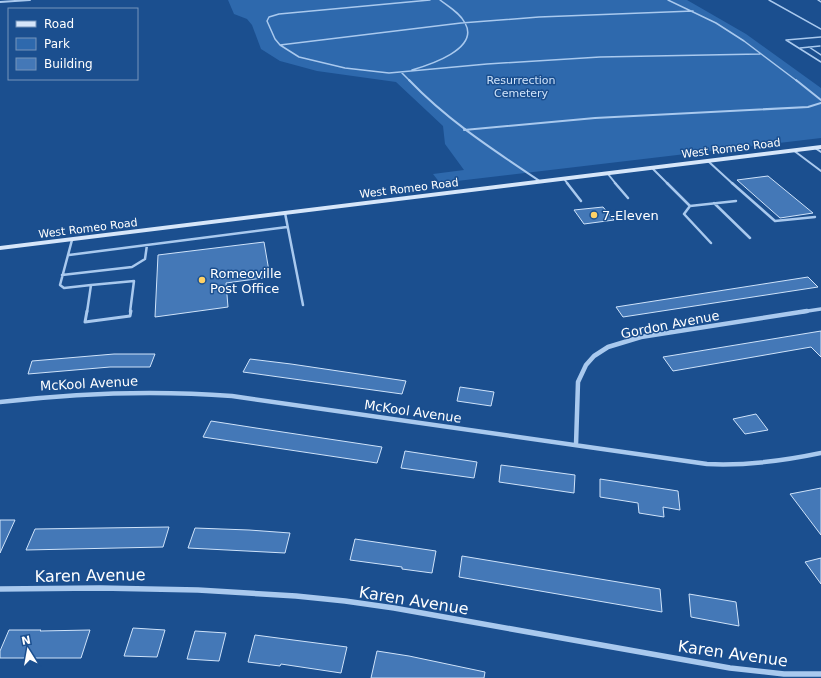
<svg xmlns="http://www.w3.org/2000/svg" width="821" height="678" viewBox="0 0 821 678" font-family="'DejaVu Sans',sans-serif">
  <rect width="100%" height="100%" fill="#1b4f8f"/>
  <path fill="#2e69ad" d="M228,0H687L746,34L821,88V138L440,183L433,174L464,170L445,144L443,126L396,82L317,71L280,61L261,49L252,25L247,19L234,14Z"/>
  <path fill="#4478b7" stroke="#cfe3fa" d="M768,176L813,213L780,218L737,180Z
    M603,207L614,220L584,224L574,210Z
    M264,242L270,277L226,283L228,307L155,317L158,255Z
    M808,277L818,287L623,317L616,307Z
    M821,331V357L811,347L673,371L663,357Z
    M114,354H155L150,367H110L28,374L32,361Z
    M250,359L291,364L406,381L402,394L243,372Z
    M460,387L494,392L491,406L457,401Z
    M756,414L768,430L745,434L733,419Z
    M211,421L256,428L382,447L377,463L203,437Z
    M405,451L477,462L474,478L401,468Z
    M501,465L575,475L574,493L499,482Z
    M600,479L678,491L680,510L663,507L664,517L639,513L638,503L600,497Z
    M821,488V535L790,494Z
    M0,520H15L0,553Z
    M169,527L163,547L26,550L35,529Z
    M195,528L249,530L290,533L285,553L188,548Z
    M355,539L436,551L432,573L402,569V567L350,560Z
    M462,556L660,589L662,612L459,577Z
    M821,558V584L805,562Z
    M689,594L736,602L739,626L691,617Z
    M133,628L165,630L157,657L124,656Z
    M9,630H41L40,631L90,630L81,658H0V651Z
    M195,631L226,633L219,661L187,659Z
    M255,635L347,647L341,673L281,664L280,666L248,662Z
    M377,651L409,656L485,672L484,678H371Z"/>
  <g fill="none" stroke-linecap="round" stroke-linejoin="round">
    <path stroke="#a9c9ee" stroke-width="1.5" d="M430,0L279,14L269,17L267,21L275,39L280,45L299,57L345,68L389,73L487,64L600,57L760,54
      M668,0L716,23L744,41L797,81
      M769,0L821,29
      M818,0L821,2
      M786,40L821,62
      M786,40L821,37
      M280,45L461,23L539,17L693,11
      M809,47L821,55
      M800,48L820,46
      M412,70C429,65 480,49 465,23C460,13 449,7 440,0
      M401,72L410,81"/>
    <path stroke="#a9c9ee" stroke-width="2" d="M409,80C448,121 495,151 541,182
      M796,80L821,100
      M464,130L595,118L808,107L821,103
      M815,148L821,152
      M793,150L821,171
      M709,162L733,184
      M653,169L668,184
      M608,174L616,184
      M564,179L568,184"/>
    <path stroke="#a9c9ee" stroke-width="2.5" d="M567,183L581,201
      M615,183L628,198
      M667,183L690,206L684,214L711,243
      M732,183L775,221L815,217
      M714,203L750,238
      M690,206L736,201
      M285,213L303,305
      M72,240L60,285L64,288L91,285
      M69,255L287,227
      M62,275L132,267L145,259L147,245
      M91,285L134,281L130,312
      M87,312L91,285"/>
    <path stroke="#a9c9ee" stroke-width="3" d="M87,311L85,322L130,316L131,311"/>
    <path stroke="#a9c9ee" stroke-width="2" d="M0,2L30,0"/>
    <path stroke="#a9c9ee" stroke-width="3.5" d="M801,312L821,309"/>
    <path stroke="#a9c9ee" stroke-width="4.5" d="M0,402C77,393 154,390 232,396L707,464C746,466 783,461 821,453
      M576,445L578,382L586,365L594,356L608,347L641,337L807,311"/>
    <path stroke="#a9c9ee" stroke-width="5.5" d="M0,589L100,588L198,590L296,596L345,601L394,608L730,668L784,674H821"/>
    <path fill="#d6e6fa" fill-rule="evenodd" d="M821,145V149L0,250V246Z"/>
  </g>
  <g fill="#ffd166" stroke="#1b4f8f" stroke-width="1.5">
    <circle cx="594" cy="215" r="4"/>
    <circle cx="202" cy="280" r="4"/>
  </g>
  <g text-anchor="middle" stroke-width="3" stroke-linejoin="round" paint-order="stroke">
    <g font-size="11" fill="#cfe3fa" stroke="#1b4f8f">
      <text x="521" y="84">Resurrection<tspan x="521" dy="13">Cemetery</tspan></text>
    </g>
    <g font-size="11" fill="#fff" stroke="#1b4f8f">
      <text transform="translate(731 148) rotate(-7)" y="4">West Romeo Road</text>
      <text transform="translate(409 188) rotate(-7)" y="4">West Romeo Road</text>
      <text transform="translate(88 228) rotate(-7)" y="4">West Romeo Road</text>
    </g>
    <g font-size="13" fill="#fff" stroke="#1b4f8f" text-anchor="start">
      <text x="602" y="220">7-Eleven</text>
      <text x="210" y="278">Romeoville<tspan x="210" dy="15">Post Office</tspan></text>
    </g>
    <g font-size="13" fill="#fff" stroke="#1b4f8f">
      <text transform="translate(670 324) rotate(-11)" y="5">Gordon Avenue</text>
      <text transform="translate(89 383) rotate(-3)" y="5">McKool Avenue</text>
      <text transform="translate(413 411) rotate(8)" y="5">McKool Avenue</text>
    </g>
    <g font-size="16" fill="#fff" stroke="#1b4f8f">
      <text transform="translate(90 575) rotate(-1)" y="6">Karen Avenue</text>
      <text transform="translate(414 600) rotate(9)" y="6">Karen Avenue</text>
      <text transform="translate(733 653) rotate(8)" y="6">Karen Avenue</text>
    </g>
  </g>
  <rect x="8" y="8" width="130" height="72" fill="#1b4f8f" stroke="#7695bc"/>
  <rect x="16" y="21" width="20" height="6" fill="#d6e6fa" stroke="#7695bc"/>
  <text x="44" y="28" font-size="12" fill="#ffffff">Road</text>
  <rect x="16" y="38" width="20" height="12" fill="#2e69ad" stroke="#7695bc"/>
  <text x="44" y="48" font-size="12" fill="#ffffff">Park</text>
  <rect x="16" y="58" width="20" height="12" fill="#4478b7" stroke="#7695bc"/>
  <text x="44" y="68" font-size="12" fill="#ffffff">Building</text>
  <g transform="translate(28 650) rotate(349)" stroke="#1b4f8f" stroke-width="3" paint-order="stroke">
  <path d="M0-3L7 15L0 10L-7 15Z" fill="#ffffff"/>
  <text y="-6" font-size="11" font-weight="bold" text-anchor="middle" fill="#ffffff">N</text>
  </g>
</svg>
